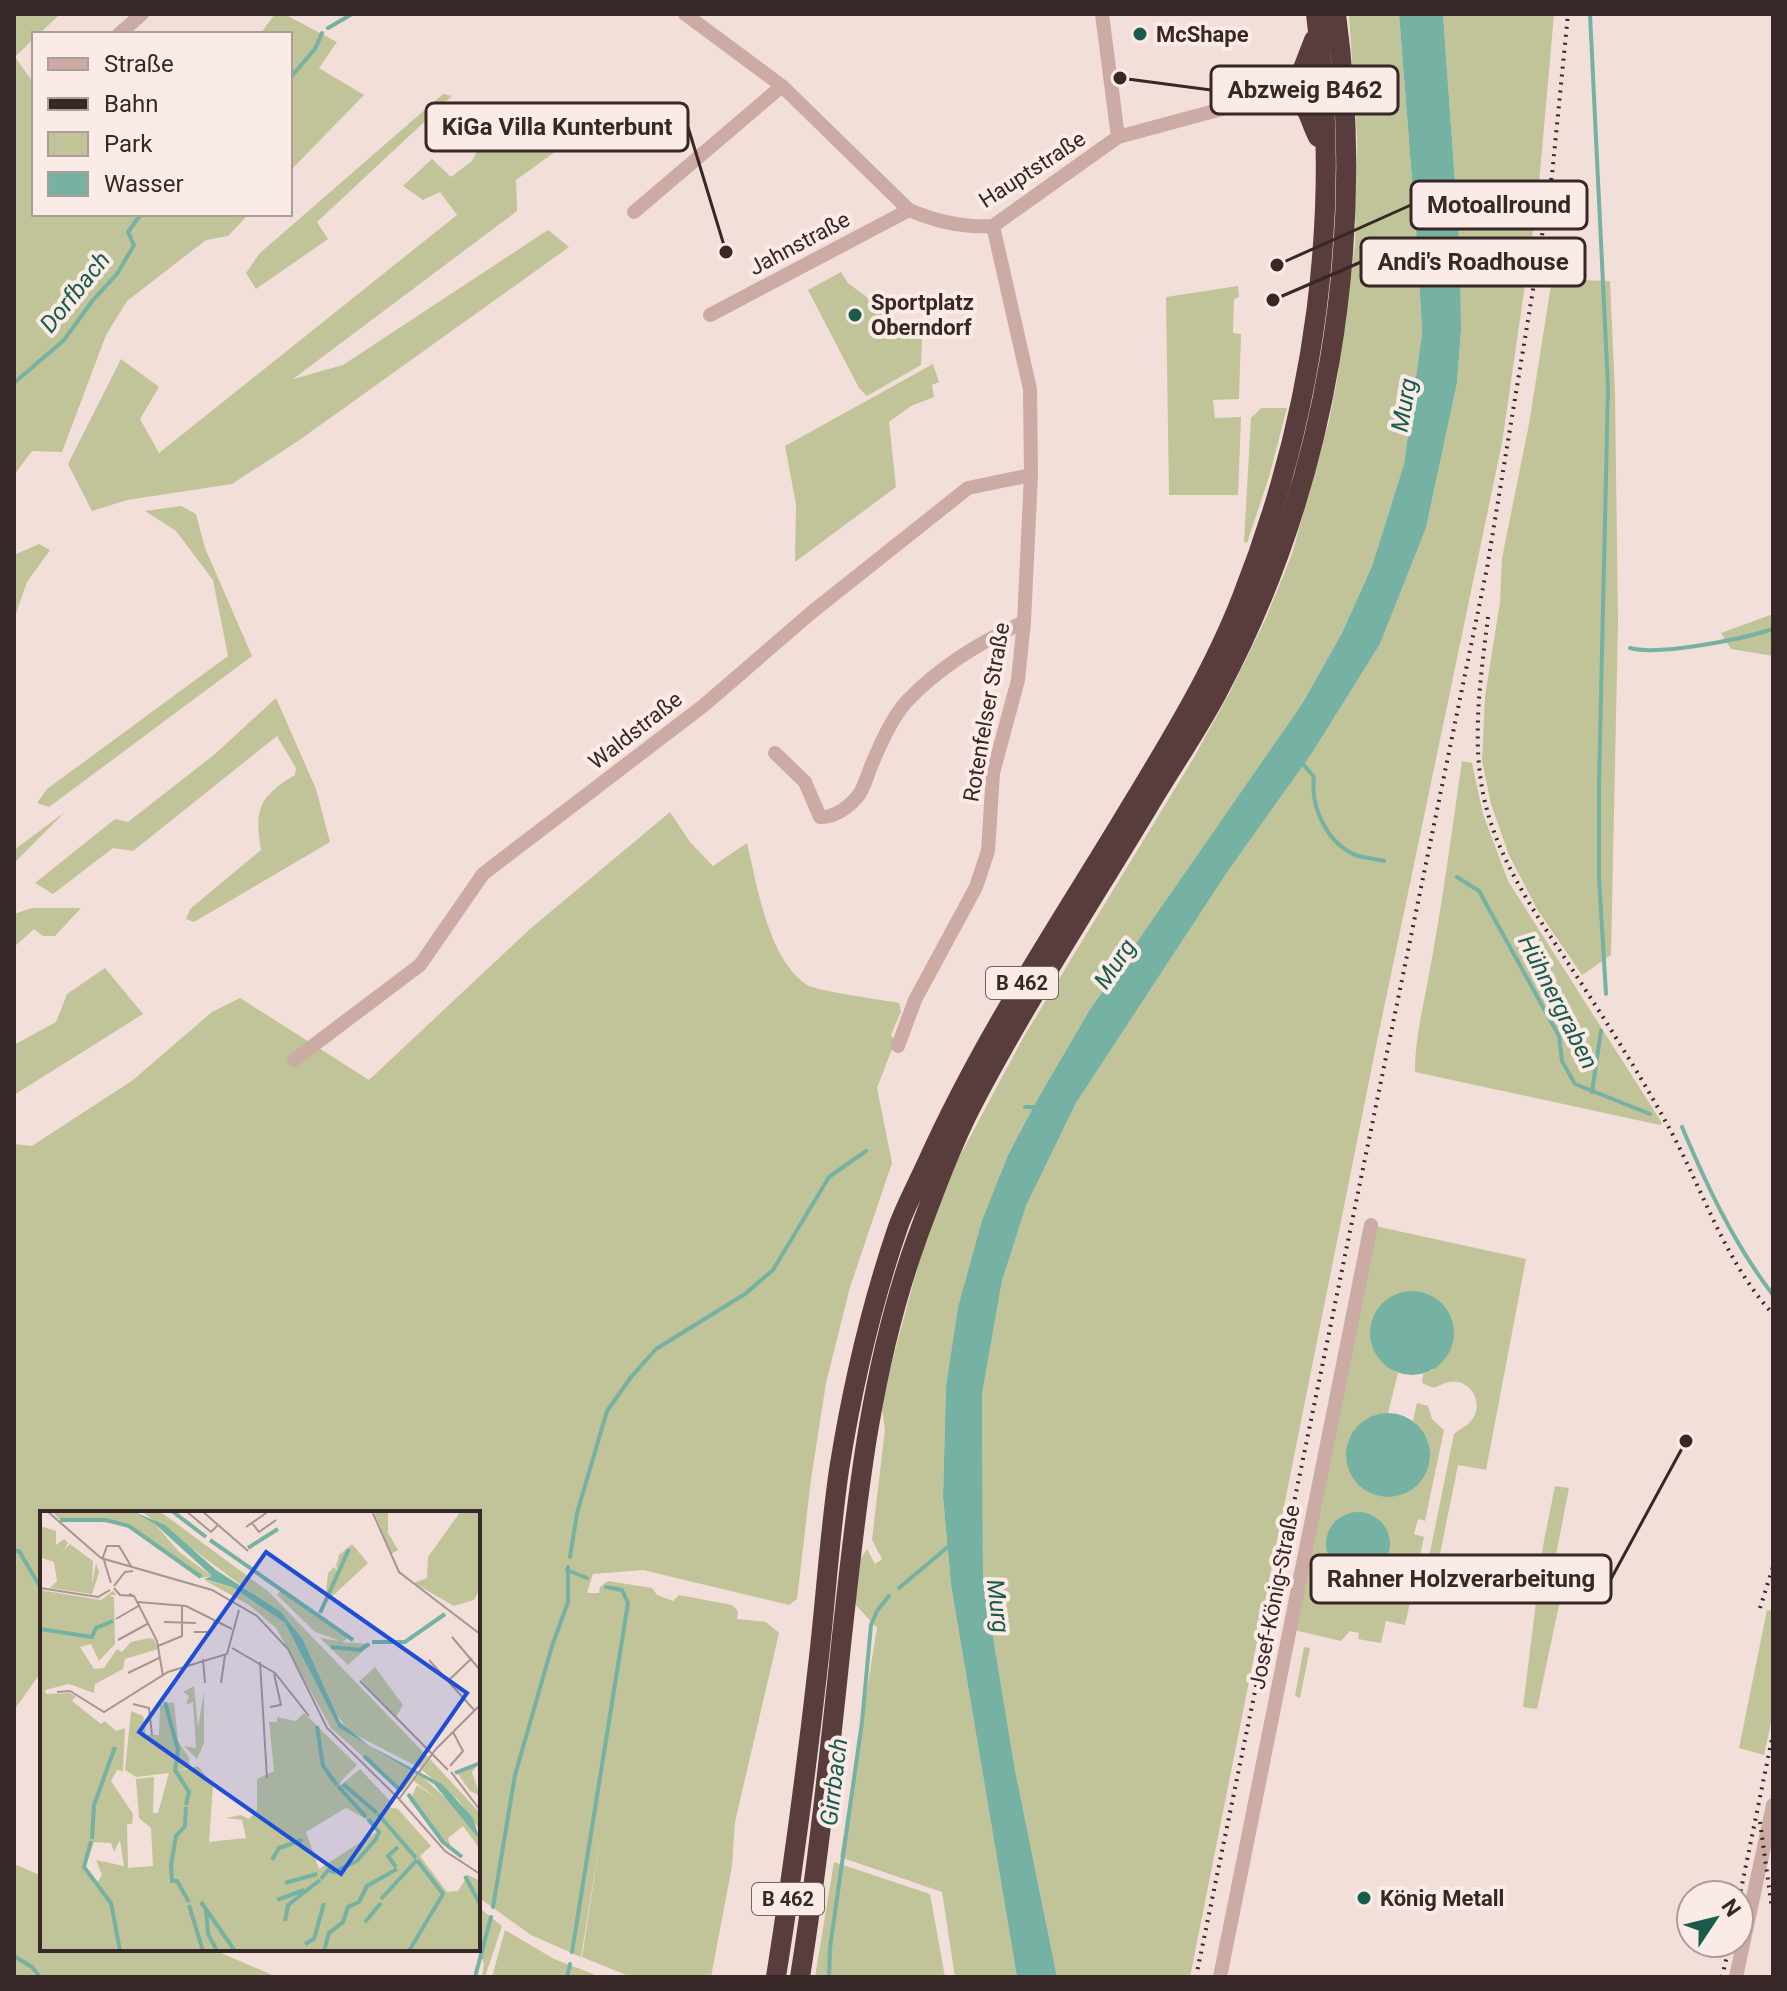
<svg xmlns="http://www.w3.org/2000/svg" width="1787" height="1991" viewBox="0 0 1787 1991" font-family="Roboto,sans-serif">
  <rect width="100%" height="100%" fill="#f3dfd9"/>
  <path fill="#c1c398" d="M14,14H60L39,34H34V38L15,57L34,84V214H249L228,236L206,240L127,301L106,335L62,452L32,451L14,475Z
    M275,14H284L337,42L319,68L364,95L290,171V34H260Z
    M1349,14H1399L1418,256L1422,333L1404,464L1372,566L1342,633L1302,704L1089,1011L1037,1100L1008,1155L982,1220L958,1307L946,1386L943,1497L951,1585L1017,1977H955L942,1892L840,1857L877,1628L854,1603L858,1563L867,1549L875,1564L882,1559L872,1540L885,1429L881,1402L921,1255L955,1165L1023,1038L1193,759L1230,692L1266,618L1292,554L1329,421L1338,375L1355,244L1357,138Z
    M1443,14H1554L1538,195L1502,443L1375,1051L1190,1977H1057L1015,1770L983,1576L982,1394L1002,1281L1026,1206L1076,1103L1228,871L1312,753L1380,644L1426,528L1457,383L1461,330L1460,252Z
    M443,94L452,96L317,222L328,239L256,289L246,273L260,253Z
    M472,103L530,126L562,147L516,180L517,211L293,379L343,365L548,230L569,247L298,441L232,484L127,500L92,511L68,464L121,359L159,387L140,419L159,453L457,215L440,192L423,200L403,186L432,159L451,177L472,161L488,131Z
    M841,272L848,283L922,339L921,365L867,396L859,388L808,290Z
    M1552,279L1610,281L1615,394L1618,622L1611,955L1582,975L1537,909L1509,855L1491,804L1482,760L1485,697L1500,602L1502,558L1529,424Z
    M1238,286L1239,297L1234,299L1233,333L1241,334L1239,399L1213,400L1215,418L1241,417L1238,495H1169L1166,297Z
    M933,364L939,382L932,385L934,397L911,406L889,422L896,487L795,562L796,504L785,446Z
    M1261,408H1287L1269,477L1247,543L1244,542L1251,418Z
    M181,506L196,514L205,548L252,656L49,807L37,803L47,789L228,656L213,580L176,531L145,511Z
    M39,544L50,550L27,582L15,616L14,674V555Z
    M1773,614V656L1731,649L1721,633Z
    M276,698L316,789L330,842L194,922L186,919L190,909L261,850C254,810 259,796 295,775L296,768L277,736L133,851L113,848L53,894L35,883L115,819L128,822L215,754Z
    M1462,761L1472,763L1483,814L1508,881L1662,1123L1660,1125L1415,1072C1415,1036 1424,1004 1430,969C1443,900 1452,830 1462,761Z
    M65,812L14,863V850Z
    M670,812L690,842L713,866L747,843C757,885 768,959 807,985C817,991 882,1000 899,1003L901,1011L891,1035L895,1041L877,1088L892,1163L850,1287L826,1383L811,1479L797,1599L789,1605L643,1570L593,1574L587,1593H599L600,1587L608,1581L652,1588L657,1595L673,1601L679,1595L732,1605L738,1611L737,1619L766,1622L779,1633L735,1822L732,1866L711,1977H631L582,1957L602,1827L581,1957L531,1935L478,1897V1513H42V1671L14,1710V1144L32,1146L133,1080L212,1012L240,998L369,1080L530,929Z
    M32,908H81L55,936H43L34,929L14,947V914Z
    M105,968L143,1014L14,1095V1045L56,1022L67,994Z
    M1375,1226L1526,1259L1486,1470L1458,1465L1437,1569L1427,1567L1454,1434C1460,1428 1469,1426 1473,1418C1482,1405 1474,1386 1459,1382C1450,1380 1442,1384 1434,1388L1422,1383L1423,1374L1433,1370L1412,1291C1381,1294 1358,1327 1380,1355C1385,1362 1389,1369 1398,1373L1388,1413L1375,1415L1353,1478C1395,1527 1459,1466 1413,1421L1417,1403L1428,1406L1432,1419L1444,1430L1425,1521L1418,1519L1414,1534L1424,1537L1405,1625L1386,1621L1381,1643L1358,1639L1359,1633L1350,1631L1341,1641L1294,1630Z
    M1555,1486L1569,1488L1555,1560L1562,1591L1537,1709L1523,1707L1543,1546Z
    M1767,1610L1773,1611V1713L1764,1755L1739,1748Z
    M1304,1647L1310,1648L1300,1698L1295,1696Z
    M834,1862L930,1894L945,1977H815Z
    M14,1864L42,1876V1949H212L277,1977H14Z
    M478,1907L502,1926L485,1977H482L484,1963L477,1949Z
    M505,1930L554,1959L601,1977H492Z"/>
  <path fill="#76b2a3" d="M1399,14H1443L1460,252L1461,330L1457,383L1426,528L1380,644L1312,753L1228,871L1076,1103L1026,1206L1002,1281L982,1394L983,1576L1015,1770L1057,1977H1017L951,1585L943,1497L946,1386L958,1307L982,1220L1008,1155L1037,1100L1089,1011L1302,704L1342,633L1372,566L1404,464L1422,333L1418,256Z
    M1370 1333a42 42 0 1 1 84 0a42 42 0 1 1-84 0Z
    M1346 1455a42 42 0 1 1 84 0a42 42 0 1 1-84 0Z
    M1326 1544a32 32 0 1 1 64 0a32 32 0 1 1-64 0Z"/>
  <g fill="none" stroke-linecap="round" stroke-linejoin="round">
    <path stroke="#76b2a3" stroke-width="4" d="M1590,14L1608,387L1599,785V877L1606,994
      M328,28L352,14
      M290,78L315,49L322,33
      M14,383L64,340L93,300L117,274L134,245L128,232L141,214
      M1630,648C1660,656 1742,639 1773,629
      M1302,763L1314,777C1310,808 1328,845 1358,856C1366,858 1376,859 1384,861
      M1457,877L1479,891L1559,1036L1562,1061L1575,1084L1650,1114
      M1592,1092L1601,1031
      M1025,1107H1038
      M1682,1127C1707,1186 1734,1244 1773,1295
      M14,1551H19L39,1585L42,1583
      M570,1557L577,1513L607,1411L631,1377L656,1349L745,1294L773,1270L829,1177L866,1151
      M567,1570L587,1578
      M899,1588L949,1546
      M493,1907L515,1775L552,1646L568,1602V1567
      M572,1952L628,1603L622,1590L606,1587
      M14,1956L32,1967L40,1977
      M475,1977L491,1917
      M567,1977L570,1964
      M829,1977L830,1948L862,1722L871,1625L877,1611L889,1596"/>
    <path stroke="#ccaba5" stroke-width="14" d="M685,14L782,86L909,210C935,221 965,228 993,226L1118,137L1278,94
      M1102,14L1118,137
      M119,34L142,14
      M634,212L782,86
      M710,315L909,210
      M775,753L805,782L820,817C835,818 852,805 860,793C865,785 868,773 872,764C881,743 892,717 908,700C941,666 982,641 1024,622
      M898,1046L915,1000L976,887L988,851L993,773L1018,680L1024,622L1031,475L1030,389L993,226
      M294,1060L420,965L483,874L703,706L812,612L968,488L1031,475
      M1220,1977L1371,1225
      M1736,1977L1773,1805"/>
    <path stroke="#593d3d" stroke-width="20" d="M1314,40L1302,71L1278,94C1313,106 1304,108 1318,137
      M776,1977C793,1870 807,1764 819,1657C826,1595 830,1532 839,1470C852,1388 871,1306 898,1227C906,1205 918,1183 928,1161C981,1043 1052,936 1119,826C1163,753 1211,677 1242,597C1316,410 1342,213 1316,14
      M800,1977C818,1864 830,1750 842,1636C857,1499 870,1368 917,1238C933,1195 952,1143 973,1103C1026,1002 1089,905 1148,807C1171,768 1197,731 1218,691C1327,486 1367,244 1336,14"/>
    <path stroke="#372727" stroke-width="4" stroke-dasharray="2 6" stroke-linecap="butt" d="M1488,617C1481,675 1471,740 1484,798C1498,861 1537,916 1572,969C1605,1020 1638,1071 1667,1124C1702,1187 1724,1261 1773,1314
      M1760,1608L1773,1567
      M1760,1822L1772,1909
      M1739,1899L1773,1734
      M1196,1977L1487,568L1552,175L1568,14
      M1722,1977L1730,1943"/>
  </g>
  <g fill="#195c4c" stroke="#fbebe6" stroke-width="3">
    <circle cx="1140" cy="34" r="8"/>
    <circle cx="855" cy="315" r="8"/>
    <circle cx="1364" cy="1898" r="8"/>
  </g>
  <g text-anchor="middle" stroke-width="8" stroke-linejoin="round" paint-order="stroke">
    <g fill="#fbebe6" stroke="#726260" stroke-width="2">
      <rect x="986" y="967" width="72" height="32" rx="6"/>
      <rect x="752" y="1883" width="72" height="32" rx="6"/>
    </g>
    <g font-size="20" font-weight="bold" fill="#372727">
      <text x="1022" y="990">B 462</text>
      <text x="788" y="1906">B 462</text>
    </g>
    <g font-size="22" font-weight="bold" fill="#372727" stroke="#fbebe6" text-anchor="start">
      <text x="1156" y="42">McShape</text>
      <text x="871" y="310">Sportplatz<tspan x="871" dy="25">Oberndorf</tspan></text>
      <text x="1380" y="1906">König Metall</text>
    </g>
    <g font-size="22" fill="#372727" stroke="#fbebe6">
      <text transform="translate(1032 169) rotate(-33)" y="8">Hauptstraße</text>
      <text transform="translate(799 243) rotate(-28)" y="8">Jahnstraße</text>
      <text transform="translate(986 712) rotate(-80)" y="8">Rotenfelser Straße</text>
      <text transform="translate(635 730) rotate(-38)" y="8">Waldstraße</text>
      <text transform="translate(1274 1597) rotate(-79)" y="8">Josef-König-Straße</text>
    </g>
    <g font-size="24" font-style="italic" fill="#195c4c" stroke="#fbebe6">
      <text transform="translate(75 292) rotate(-51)" y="8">Dorfbach</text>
      <text transform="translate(1404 405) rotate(-80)" y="8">Murg</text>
      <text transform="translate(1115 964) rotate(-56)" y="8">Murg</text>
      <text transform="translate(1558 1002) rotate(63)" y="8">Hühnergraben</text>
      <text transform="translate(998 1606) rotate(83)" y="8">Murg</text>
      <text transform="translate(834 1782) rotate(-83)" y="8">Girrbach</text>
    </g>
  </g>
  <g transform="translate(40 1511)">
    <rect width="440" height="440" fill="#f3dfd9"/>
    <path d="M12,0H92L115,13L139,41L172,65L161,67L146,58L86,13L19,8ZM101,0L122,2L228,80L388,246L380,257L310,221L287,191L262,127L247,108ZM334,0L348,2V22L358,39L351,43ZM421,0H440V78L434,89L414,95L374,72L387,67L388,46ZM0,15L16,20V34L24,28L28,32L24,39L30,33L53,50L52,73L56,52L59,61L52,83L10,77L17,70L14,51L0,46ZM312,33L328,52L285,92L288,62L294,56L301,64L296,55L299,44ZM164,69L192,76L245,112L299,217L376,262L362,281L291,217L236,117L209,94ZM242,78L310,126L302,131L331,133L308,154L280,127L300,130L275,121L237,84ZM0,79L61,89L73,80L77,84H68L74,86L75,133L59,150L51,133L40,136L54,158L64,157L77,138L82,141L91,131L114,126L108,128H114L118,138L85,148L83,158L55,173L54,182L29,173L5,179L6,183L29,182L36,185L32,190L61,213L65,210L76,220L85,217L83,260L77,259L71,270L93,303L92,313H87L88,357L113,355L111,317L99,307L96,268L114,266L113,302H118L129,262L96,266L85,259L91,200L103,205L106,224H119L120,194L134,191L138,230L149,247V256L139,260L158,255L173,274L169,331L206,327L202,309L186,307L201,304L209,308L217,299V268L234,260L229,211H237V206L256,210L264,202L317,254L303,268L300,273L301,274L320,258L351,291L348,296L358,298L391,335L380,345L407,381L418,380L428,364L440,370V440H0ZM306,297L335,313L336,321L279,358L266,321ZM80,329L84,355L56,349L62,364L55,375L45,357L54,331L71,332L74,341ZM335,156L363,194L356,206L321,169ZM154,175L158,216L164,181V232L157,248L144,235L156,237L153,191L146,194L149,185L143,181ZM390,248L439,301L440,319L418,289L382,259ZM440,251L432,261L440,285L430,280L416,260ZM379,263L422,302L440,329V338L423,315L408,327L411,337L370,290L377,274L400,290L374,270Z" fill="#c1c398" fill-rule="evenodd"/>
    <path d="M92,0L125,14L176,59L241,101L262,127L300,211L328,234L402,273L433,307L440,329L394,273L299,217L245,112L192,76L164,68L172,65L115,13Z" fill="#76b2a3"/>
    <path fill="none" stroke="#76b2a3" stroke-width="4" d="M132,0L166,26M20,9H66L89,15L161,66M170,29L313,129M208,37L238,18M280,102L309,38M0,118L52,126L56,117L73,110M332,131H365L405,103M291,136L320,139L329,133M125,191L138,239L135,259L149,281L146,294M277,215L283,255L297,274M324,245L361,280M415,262L440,252M303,273L337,302M298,275L326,306M368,283L403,331L422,346M146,296L145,315L136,325L131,354L132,370H137L149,391M338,303L376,347M52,328L54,294L75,236M51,330L44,356L71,392L80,440M232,349L239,337L262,329M356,356L348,345L358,336M425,365L440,393M281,368L288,359L294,361L317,350L336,328L339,321L328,308M245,372L277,363M341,388L377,349M237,389L264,379M161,391L195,440M149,394L163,440M166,398L168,423L177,440M245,410L248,394L280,369M325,411L341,392M265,433L274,428L284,392M284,440L289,422L303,411L308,396L319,391L327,375L357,358M369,440L403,383L377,349"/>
    <path fill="none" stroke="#a89592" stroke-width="2" d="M7,0L61,47L172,79L217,105L248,138L287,217L359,288M146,0L171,21L178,14M162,0L208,40M332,0L359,61L440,123M212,12L219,21L236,9M206,16L229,0M71,72L63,46L67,35H79L91,55M74,75L85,61L93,60M0,77L58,86L70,79M74,77L80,84L94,85L89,83M94,85L117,130L123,165M98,91L146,95L192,118M76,108L100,94M124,111L156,112M154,121H171L175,109M412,126L440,159M78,129L109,112M118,135L142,125V94M192,137L235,162L269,205M163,148L165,172M389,149L435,200M220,151L227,267M88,162L119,147M320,170L408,259M408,170L432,147M181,172L185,144M17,181L30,180L64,201L128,161L187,143L199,99M93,193L109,197L112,224M230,196L241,194L234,163M410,255L423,240L413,221M411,261L440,299M359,288L396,238L440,194M359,288L405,340L440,363"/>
    <path fill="#1d4ed8" fill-opacity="0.15" stroke="#1d4ed8" stroke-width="4" d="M226,41L427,182L301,363L99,221Z"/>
    <rect width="440" height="440" fill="none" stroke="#372727" stroke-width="4"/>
  </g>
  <path fill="none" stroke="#372727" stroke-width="3" d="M1120 78L1211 90M726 252L688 127M1277 265L1411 205M1273 300L1361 262M1686 1441L1611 1579"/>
  <g fill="#372727" stroke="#fbebe6" stroke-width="3">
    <circle cx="1120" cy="78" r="8"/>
    <circle cx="726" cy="252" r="8"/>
    <circle cx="1277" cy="265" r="8"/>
    <circle cx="1273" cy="300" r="8"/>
    <circle cx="1686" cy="1441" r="8"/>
  </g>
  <g fill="#fbebe6" stroke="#372727" stroke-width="3">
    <rect x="1211" y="66" width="187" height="48" rx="8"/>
    <rect x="426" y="103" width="262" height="48" rx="8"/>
    <rect x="1411" y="181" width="176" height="48" rx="8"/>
    <rect x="1361" y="238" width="224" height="48" rx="8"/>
    <rect x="1311" y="1555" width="300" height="48" rx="8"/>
  </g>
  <g font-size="24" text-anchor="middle" font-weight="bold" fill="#372727">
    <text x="1305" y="98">Abzweig B462</text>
    <text x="557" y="135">KiGa Villa Kunterbunt</text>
    <text x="1499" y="213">Motoallround</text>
    <text x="1473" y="270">Andi's Roadhouse</text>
    <text x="1461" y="1587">Rahner Holzverarbeitung</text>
  </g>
  <rect width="1787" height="1991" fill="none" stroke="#372727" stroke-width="32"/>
  <rect x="32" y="32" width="260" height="184" fill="#fbebe6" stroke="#ad9d9a" stroke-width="2"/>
  <rect x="48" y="58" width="40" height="12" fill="#ccaba5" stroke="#ad9d9a" stroke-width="2"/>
  <text x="104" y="72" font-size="24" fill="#372727">Straße</text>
  <rect x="48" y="98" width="40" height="12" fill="#372727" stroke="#ad9d9a" stroke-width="2"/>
  <text x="104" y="112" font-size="24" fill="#372727">Bahn</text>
  <rect x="48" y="132" width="40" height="24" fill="#c1c398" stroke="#ad9d9a" stroke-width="2"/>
  <text x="104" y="152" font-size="24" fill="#372727">Park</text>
  <rect x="48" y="172" width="40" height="24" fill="#76b2a3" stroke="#ad9d9a" stroke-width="2"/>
  <text x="104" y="192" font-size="24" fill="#372727">Wasser</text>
  <g transform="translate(1715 1919) rotate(55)"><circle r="38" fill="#fbebe6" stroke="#ad9d9a" stroke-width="2"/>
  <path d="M0-6L14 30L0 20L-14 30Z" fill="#195c4c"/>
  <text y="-12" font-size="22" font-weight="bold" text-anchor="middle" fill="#372727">N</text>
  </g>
</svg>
